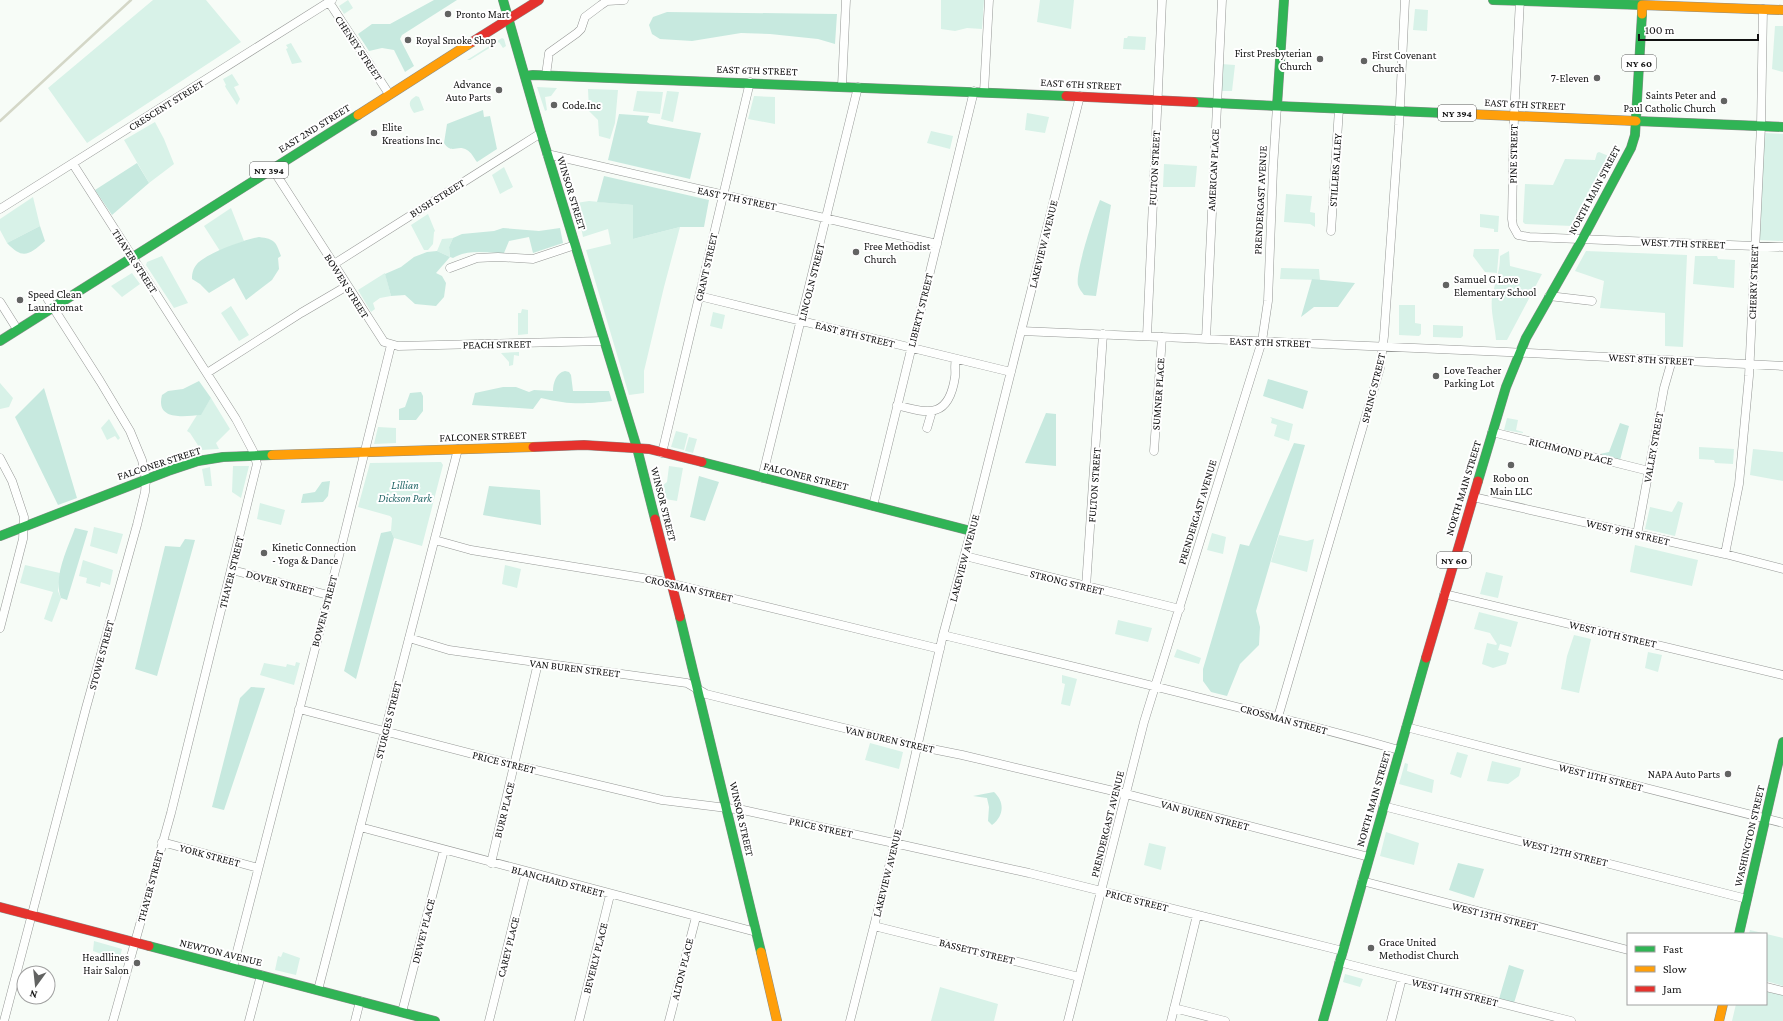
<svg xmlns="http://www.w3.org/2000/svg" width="1783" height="1021" viewBox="0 0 1783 1021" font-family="'Crimson Pro',serif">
  <rect width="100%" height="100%" fill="#f7fcf7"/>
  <path fill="#d8f2e8" d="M153,0H206L241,42L87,143L48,88Z
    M348,0L353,8L344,14L339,6Z
    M941,0H984L982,29L967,28L955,31L941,29Z
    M1040,0H1074L1071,29L1037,22Z
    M1415,9L1428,10L1427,31L1413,30Z
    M1775,26H1783V72L1772,69Z
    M1128,36L1146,37L1145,50L1123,49L1124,38H1127Z
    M502,38L504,39L506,46L503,48L499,42L470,60H467Z
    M291,43L302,62H303L292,64L286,49L288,48L286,45Z
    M1221,64L1235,65L1232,91H1220Z
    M232,74L239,85L234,87L240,99L237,105L226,88L225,86L226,85L223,79Z
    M537,87L557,88L551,96L545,97L547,110L545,111Z
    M588,89L618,90L615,123L610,139L599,136L598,120L589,111Z
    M637,91L663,92L660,114L633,111Z
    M667,91L679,92L673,122L661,119Z
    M416,96L419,97L424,110L414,113C409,106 407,101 416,96Z
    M754,96L775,97V124L748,119Z
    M1027,113L1049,117L1045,133L1025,130Z
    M155,122L164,139L174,164L149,183L124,140Z
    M931,131L953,136L950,149L927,143Z
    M1764,133L1783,134V241L1758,240Z
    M1599,152L1611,157L1572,226L1525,224L1523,222L1525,184L1553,185L1565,159L1595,160L1597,153Z
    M1164,164L1197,166L1195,187H1163Z
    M504,167L513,187L500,194L492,175Z
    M1286,194L1312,196L1310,212L1315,213V227L1310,224L1284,222Z
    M33,197L40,226L7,243L0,230V219Z
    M589,201L633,205V239L680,227L664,287L644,371V393L629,395L586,250L611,244L608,229L583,237L576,203Z
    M231,208L244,241L220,251L204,226Z
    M428,214L435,231L434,232L433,244L428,250H424L411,225Z
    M1480,214L1499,216L1498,232H1494V229L1480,227Z
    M453,238L449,247L450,257L437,251L442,239Z
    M1474,249H1499L1497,273L1485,272L1473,256Z
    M1509,251L1510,266L1542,274L1507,340H1496C1495,324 1489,308 1493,293C1496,279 1500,271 1500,256Z
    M1586,251L1687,255L1683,347L1665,346V313L1600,308L1604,281L1575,271Z
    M162,256L188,303L174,308L146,265L147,262Z
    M1695,256H1717L1718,259L1735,260L1734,288L1693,284Z
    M1281,268L1319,269L1320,280L1280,279Z
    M132,273L140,284L122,297L111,286Z
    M385,273L391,296L380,298L373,303L375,309L371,312L358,290Z
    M1399,305H1415V323L1421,324V334L1419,336L1399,335Z
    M231,306L249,335L239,341L221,313Z
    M522,309L528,310V334L518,335V313H521Z
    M713,312L725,315L722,329L710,326Z
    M1433,325L1463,326V336L1461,338L1433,337Z
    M519,352V356L514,355L513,365L509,366V362L501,353Z
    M0,383L13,398L9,407L0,409Z
    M211,398L230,429L216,443L219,449L201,450L190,433L187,431L197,415L201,414Z
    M1270,417L1293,424L1289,441L1274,436L1277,425L1271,423L1272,419Z
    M1507,418L1518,420L1516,430L1523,432V433L1504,430Z
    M109,419L120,438L118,440L115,436L107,440L101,428Z
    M378,427L396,428V443L374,444Z
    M676,431L688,434L684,450L671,447Z
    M689,437L697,439L693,453L685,451Z
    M1699,447L1734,449L1733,464L1715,463L1714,460L1699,459Z
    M1753,449L1783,452V481L1750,475Z
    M168,457L169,462L152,469L150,463Z
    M441,462L443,465L422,546L394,538L391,531L392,518L390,516L358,507L370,463Z
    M233,466H249L241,498L232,492Z
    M669,466L683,468L677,501L659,498L657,490L667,482Z
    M210,467L212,486H205L202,469Z
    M1678,501L1683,503L1675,536L1645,529L1650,507L1672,512Z
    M260,503L285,510L281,525L257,519Z
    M94,527L123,534L117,554L90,546Z
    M1212,533L1226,537L1223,554L1207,550Z
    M1279,535L1307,541L1314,539L1307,572L1271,562Z
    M1635,545L1698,560L1692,586L1630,572Z
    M83,560L113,570L110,585L101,582L100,587L86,583L87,578L79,576Z
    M25,565L60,573L58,591L61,598L52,622L44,619L53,592L20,583Z
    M505,565L521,569L517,588L502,584Z
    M1486,572L1503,576L1498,598L1480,594Z
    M1479,612L1518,622L1511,647L1500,644L1498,650L1509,653L1506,664L1493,668L1482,664L1487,643L1496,645L1497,644L1490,633L1474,629Z
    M1118,620L1152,628L1148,642L1115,634Z
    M1574,635L1591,639L1579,693L1561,689L1567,656Z
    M1177,649L1201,658L1199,664L1174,657Z
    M1648,652L1662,655L1658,672L1645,668Z
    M296,662L300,663L294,685L260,675L264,663L286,667L287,664L295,666Z
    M1062,675L1077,679L1070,706L1061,704L1065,684L1062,683Z
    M870,743L903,752L899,769L865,760Z
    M1457,752L1468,755L1461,778L1450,774Z
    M1492,761L1521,768L1519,776L1508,784L1487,781Z
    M1405,763L1408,764L1407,771L1434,780L1432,793L1399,784Z
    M1386,832L1419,843L1414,865L1380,856Z
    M1149,843L1166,847L1161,870L1144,865Z
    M1750,930L1783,938V986L1766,981V934H1749Z
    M94,941L122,949L119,960L93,951Z
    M283,952L300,958L296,975L275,970L278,956L281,957Z
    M1345,974L1363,979L1360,987L1343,982Z
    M940,987L998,1004L994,1021H931Z
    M1766,991L1783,994V1021H1732L1736,1004H1766Z"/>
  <path fill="#c7e9df" d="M434,0H457L402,35L400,39L414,66L405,72L394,50L382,48L369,51L358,34L372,24H390Z
    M667,12L837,14L835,44L818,39L770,34L741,33L692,41L660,39L652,34L649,25L653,17Z
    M483,110L484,117L490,116L497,149L477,162C474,158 471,152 467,150C457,144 452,155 444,143L447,124Z
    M619,114L649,116L647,122L650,124L701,133L690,179L608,160Z
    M137,163L149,183L112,215L95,190Z
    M604,176L709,200L704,227H680L633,239V205L597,202Z
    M1100,200L1111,205L1096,296L1084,295C1082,292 1079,289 1078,285C1075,272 1094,215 1100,200Z
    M40,226L45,241C29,255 23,260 7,243Z
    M503,228L539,231L560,228L563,243L533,253L529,237L509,241L504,253C486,253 468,249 453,258L450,257L436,273L442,276L446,283L444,297L436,306L415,304L405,295L391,296L385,274L401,267L414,257L427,252L437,251L450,257L449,247L453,238L462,234L494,231Z
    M259,237C275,239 276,242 281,256L278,258L279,269L272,280L246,300L234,278L209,293L200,284L192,279C192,273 193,269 197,264C205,254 246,239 259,237Z
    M1312,279L1355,283L1338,307H1314L1301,317Z
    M565,371L569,372L571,375L573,391H609L612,401C583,404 570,405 541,398L533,409L472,405L475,393L503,387H516L529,392L534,390L553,391C553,383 556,373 565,371Z
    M1268,379L1308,391L1303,409L1263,396Z
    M199,381L211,398L201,415C186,416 155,422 162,395L168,391L183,389Z
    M44,388L77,498L58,505L15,417Z
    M421,392L423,396V411L416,420H399V409L405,407L410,393Z
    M1046,413L1056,414V466L1025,463Z
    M1620,423L1629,426L1620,460L1600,454L1609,452Z
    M1294,443L1305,445L1256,611L1260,627L1259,645L1240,664L1227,696L1211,692L1203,681V669L1240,544L1249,546Z
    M699,476L719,482L705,521L690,517Z
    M330,481L328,496L323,502L301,503L303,494L315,492L322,482Z
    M489,486L540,490L541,525L483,515Z
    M75,528L88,531L67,600L61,598C53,577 67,550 75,528Z
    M391,531L394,538L356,679L344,671L381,533Z
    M185,539L195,540L157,676L135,669L165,546L180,547Z
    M251,687L265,688L224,810L212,807L240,698Z
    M994,792C1005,802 1004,816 992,825L988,821L989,807L987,798L973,796Z
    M1458,863L1484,869L1474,898L1449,890Z
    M1509,965L1524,970L1514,1003L1499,999Z"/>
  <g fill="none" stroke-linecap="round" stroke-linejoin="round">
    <defs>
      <path id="street" d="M1520,0L1514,116L1512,219L1513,226L1518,235L1529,237L1783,247
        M329,2L389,94
        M546,75L549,53L577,33L581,29L585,17L601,5L607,1L624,0
        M842,86L846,0
        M984,92L989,0
        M547,154L937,244
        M73,164L236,419L253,451L257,464L171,813L113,1021
        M272,168L384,342L398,346L604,341
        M0,209L332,0
        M1331,231L1339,109
        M334,264L541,133
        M450,268L477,258L498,257L533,259L575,245
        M699,296L1011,372
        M1549,296L1592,301
        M0,302L17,329
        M1021,331L1507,352L1783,366
        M1147,336L1162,0
        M1206,339L1222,0
        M207,373L301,313L347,286
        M897,405C930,415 949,417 955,377C956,371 954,366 956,359
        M927,428L932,411
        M1492,432L1649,471
        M1154,451L1162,337
        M662,453L750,82
        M0,458L12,481L24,517L23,539L0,628
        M762,478L858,87
        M1473,497L1725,554L1783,569
        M873,506L974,91
        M1637,535L1664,388L1672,360
        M435,540L471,550L661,581L940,649
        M1725,554L1739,484L1749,376L1761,126L1763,9
        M965,556L1180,609
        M232,570L328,595
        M1086,587L1103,334
        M1444,594L1783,675
        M943,635C1096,672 1248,708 1399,750
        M409,638L449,650L687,683L706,694L917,746L962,755L1126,794L1369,857
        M299,709L515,765L662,800L743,810L903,845L1029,873L1343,951
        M1278,717L1380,368L1384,336L1399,125L1405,0
        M1406,727L1783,823
        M1383,806L1747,899
        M360,827L756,932
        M162,842L258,868
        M491,863L538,663
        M1362,881L1628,950
        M874,926L1079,977
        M1339,962L1571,1021
        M233,967L342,544L391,345
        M1766,987L1783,991
        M318,990L458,449
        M1174,1008L1225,1021
        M402,1012L444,850
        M4,1021L86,708L137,525L145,492L146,479L142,460L130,431L100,381L47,298
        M249,1021L261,975
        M355,1021L360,1001
        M489,1021L526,872
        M579,1021L610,895
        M669,1021L696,917
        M850,1021L895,843L943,635L971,531L1080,96
        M1068,1021L1144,722L1262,341L1268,301L1273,168L1277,106
        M1171,1021L1197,915
        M1391,1021L1402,978"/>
      <path id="fast" d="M503,0L541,133L637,448L655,519
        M1284,0L1277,106L1444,113
        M1493,0L1642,5
        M525,76L533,75L1066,96
        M1194,102L1277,106
        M1636,121L1783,127
        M0,341L358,115
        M702,462L971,531
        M1478,481L1506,387L1526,338L1583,238L1631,148L1635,135L1642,14
        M0,536L168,471L198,461L223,457L272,455
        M680,617L761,952
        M1739,934L1783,742
        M149,946L435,1021
        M1323,1021L1426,658"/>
      <path id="slow" d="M1642,14V5L1783,10
        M1444,113L1636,121
        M358,115L472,42
        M272,455L533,447
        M761,952L777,1021
        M1719,1021L1723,1004"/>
      <path id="jam" d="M472,42L539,0
        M1066,96L1194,102
        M533,447L584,445L649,449L702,462
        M655,519L680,617
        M1426,658L1478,481
        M0,907L149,946"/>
    </defs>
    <use href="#street" stroke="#959795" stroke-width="9"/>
    <use href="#fast" stroke="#8b8d8b" stroke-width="10"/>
    <use href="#slow" stroke="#8b8d8b" stroke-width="10"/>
    <use href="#jam" stroke="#8b8d8b" stroke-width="10"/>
    <use href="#street" stroke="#fefffe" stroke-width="8"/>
    <use href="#fast" stroke="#30b455" stroke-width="9"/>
    <use href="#slow" stroke="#ff9f0a" stroke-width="9"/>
    <use href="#jam" stroke="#e5322d" stroke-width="9"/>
    <path stroke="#d4d7c7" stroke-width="2.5" d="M0,121L131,0"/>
  </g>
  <g fill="#626362" stroke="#fff" stroke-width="1.5">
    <circle cx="448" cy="14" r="4"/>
    <circle cx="408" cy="40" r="4"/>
    <circle cx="1320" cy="59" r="4"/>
    <circle cx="1364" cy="61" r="4"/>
    <circle cx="1597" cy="78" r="4"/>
    <circle cx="499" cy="90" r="4"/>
    <circle cx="1724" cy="101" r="4"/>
    <circle cx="554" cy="105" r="4"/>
    <circle cx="374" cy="133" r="4"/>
    <circle cx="856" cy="252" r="4"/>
    <circle cx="1446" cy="285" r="4"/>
    <circle cx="20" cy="300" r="4"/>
    <circle cx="1436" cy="376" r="4"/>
    <circle cx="1511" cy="465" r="4"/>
    <circle cx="264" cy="553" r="4"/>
    <circle cx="1728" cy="774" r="4"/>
    <circle cx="1371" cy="948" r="4"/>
    <circle cx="137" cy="963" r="4"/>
  </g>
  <g text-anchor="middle" stroke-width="4" stroke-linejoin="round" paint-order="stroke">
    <g fill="#fff" stroke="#585858" stroke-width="1">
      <rect x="1622" y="55" width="34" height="16" rx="3"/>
      <rect x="1438" y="105" width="38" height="16" rx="3"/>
      <rect x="250" y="162" width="38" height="16" rx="3"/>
      <rect x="1437" y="552" width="34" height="16" rx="3"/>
    </g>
    <g font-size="10" font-weight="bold" fill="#111">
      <text x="1639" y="67">NY 60</text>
      <text x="1457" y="117">NY 394</text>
      <text x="269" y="174">NY 394</text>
      <text x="1454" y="564">NY 60</text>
    </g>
    <g font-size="11" fill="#111" stroke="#fff" text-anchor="start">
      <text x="456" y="18">Pronto Mart</text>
      <text x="416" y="44">Royal Smoke Shop</text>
      <text x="1312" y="57" text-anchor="end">First Presbyterian<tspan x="1312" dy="13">Church</tspan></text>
      <text x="1372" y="59">First Covenant<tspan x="1372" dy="13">Church</tspan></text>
      <text x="1589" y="82" text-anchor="end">7-Eleven</text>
      <text x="491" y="88" text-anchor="end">Advance<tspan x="491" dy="13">Auto Parts</tspan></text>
      <text x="1716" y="99" text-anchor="end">Saints Peter and<tspan x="1716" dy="13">Paul Catholic Church</tspan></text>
      <text x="562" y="109">Code.Inc</text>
      <text x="382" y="131">Elite<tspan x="382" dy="13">Kreations Inc.</tspan></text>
      <text x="864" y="250">Free Methodist<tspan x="864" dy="13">Church</tspan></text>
      <text x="1454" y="283">Samuel G Love<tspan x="1454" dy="13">Elementary School</tspan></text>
      <text x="28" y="298">Speed Clean<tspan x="28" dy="13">Laundromat</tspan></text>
      <text x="1444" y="374">Love Teacher<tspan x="1444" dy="13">Parking Lot</tspan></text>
      <text x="1511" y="482" text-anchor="middle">Robo on<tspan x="1511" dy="13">Main LLC</tspan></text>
      <text x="272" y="551">Kinetic Connection<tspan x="272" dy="13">- Yoga &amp; Dance</tspan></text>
      <text x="1720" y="778" text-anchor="end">NAPA Auto Parts</text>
      <text x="1379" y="946">Grace United<tspan x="1379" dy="13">Methodist Church</tspan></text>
      <text x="129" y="961" text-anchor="end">Headllines<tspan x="129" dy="13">Hair Salon</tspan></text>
    </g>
    <g font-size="11" fill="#111" stroke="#fff">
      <text transform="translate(359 48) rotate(56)" y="4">CHENEY STREET</text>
      <text transform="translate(757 70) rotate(2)" y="4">EAST 6TH STREET</text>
      <text transform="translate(1081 84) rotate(3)" y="4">EAST 6TH STREET</text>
      <text transform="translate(1525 104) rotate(3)" y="4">EAST 6TH STREET</text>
      <text transform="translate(166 105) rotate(-32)" y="4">CRESCENT STREET</text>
      <text transform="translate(314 128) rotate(-32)" y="4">EAST 2ND STREET</text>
      <text transform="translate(1513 154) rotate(-89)" y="4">PINE STREET</text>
      <text transform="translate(1154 168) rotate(-87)" y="4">FULTON STREET</text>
      <text transform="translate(1213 170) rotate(-87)" y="4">AMERICAN PLACE</text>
      <text transform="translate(1335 170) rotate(-86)" y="4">STILLERS ALLEY</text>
      <text transform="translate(1594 190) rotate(-62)" y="4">NORTH MAIN STREET</text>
      <text transform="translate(572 193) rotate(73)" y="4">WINSOR STREET</text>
      <text transform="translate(437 198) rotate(-32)" y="4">BUSH STREET</text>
      <text transform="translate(737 198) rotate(12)" y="4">EAST 7TH STREET</text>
      <text transform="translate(1260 200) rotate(-87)" y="4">PRENDERGAST AVENUE</text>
      <text transform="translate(1683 243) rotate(2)" y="4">WEST 7TH STREET</text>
      <text transform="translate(1043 244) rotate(-76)" y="4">LAKEVIEW AVENUE</text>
      <text transform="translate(135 261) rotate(57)" y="4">THAYER STREET</text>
      <text transform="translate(706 267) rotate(-77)" y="4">GRANT STREET</text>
      <text transform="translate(811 282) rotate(-76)" y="4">LINCOLN STREET</text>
      <text transform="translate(1753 282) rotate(-88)" y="4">CHERRY STREET</text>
      <text transform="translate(347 286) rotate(58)" y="4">BOWEN STREET</text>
      <text transform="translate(920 310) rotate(-76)" y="4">LIBERTY STREET</text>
      <text transform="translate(855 334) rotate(14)" y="4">EAST 8TH STREET</text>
      <text transform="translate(1270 342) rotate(2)" y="4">EAST 8TH STREET</text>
      <text transform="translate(497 344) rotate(-1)" y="4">PEACH STREET</text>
      <text transform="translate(1651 359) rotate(3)" y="4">WEST 8TH STREET</text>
      <text transform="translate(1373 388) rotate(-76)" y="4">SPRING STREET</text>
      <text transform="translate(1158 394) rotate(-86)" y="4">SUMNER PLACE</text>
      <text transform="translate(483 436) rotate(-2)" y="4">FALCONER STREET</text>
      <text transform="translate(1653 447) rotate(-80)" y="4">VALLEY STREET</text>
      <text transform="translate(1571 451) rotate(14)" y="4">RICHMOND PLACE</text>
      <text transform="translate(159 463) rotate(-18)" y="4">FALCONER STREET</text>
      <text transform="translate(806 476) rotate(14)" y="4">FALCONER STREET</text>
      <text transform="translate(1094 485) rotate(-86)" y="4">FULTON STREET</text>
      <text transform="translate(1463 488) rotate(-73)" y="4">NORTH MAIN STREET</text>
      <text transform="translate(664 504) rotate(76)" y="4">WINSOR STREET</text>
      <text transform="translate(1197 512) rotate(-73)" y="4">PRENDERGAST AVENUE</text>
      <text transform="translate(1628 532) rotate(13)" y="4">WEST 9TH STREET</text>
      <text transform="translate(964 558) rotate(-75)" y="4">LAKEVIEW AVENUE</text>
      <text transform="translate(231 572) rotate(-76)" y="4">THAYER STREET</text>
      <text transform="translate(280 582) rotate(15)" y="4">DOVER STREET</text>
      <text transform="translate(1067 582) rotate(14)" y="4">STRONG STREET</text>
      <text transform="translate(689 588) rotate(13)" y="4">CROSSMAN STREET</text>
      <text transform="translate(324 611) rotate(-75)" y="4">BOWEN STREET</text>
      <text transform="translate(1613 634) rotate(13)" y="4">WEST 10TH STREET</text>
      <text transform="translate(101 655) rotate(-75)" y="4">STOWE STREET</text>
      <text transform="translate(575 668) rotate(7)" y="4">VAN BUREN STREET</text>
      <text transform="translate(1284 719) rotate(15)" y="4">CROSSMAN STREET</text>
      <text transform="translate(388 720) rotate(-76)" y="4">STURGES STREET</text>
      <text transform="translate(890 739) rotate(13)" y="4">VAN BUREN STREET</text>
      <text transform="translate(504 762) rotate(14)" y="4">PRICE STREET</text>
      <text transform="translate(1601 777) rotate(14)" y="4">WEST 11TH STREET</text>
      <text transform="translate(1373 799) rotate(-74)" y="4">NORTH MAIN STREET</text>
      <text transform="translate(504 810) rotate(-76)" y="4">BURR PLACE</text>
      <text transform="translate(1205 815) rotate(15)" y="4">VAN BUREN STREET</text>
      <text transform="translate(742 819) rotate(77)" y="4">WINSOR STREET</text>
      <text transform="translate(1107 824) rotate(-76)" y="4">PRENDERGAST AVENUE</text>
      <text transform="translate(821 827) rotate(12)" y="4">PRICE STREET</text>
      <text transform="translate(1749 836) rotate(-77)" y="4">WASHINGTON STREET</text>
      <text transform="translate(1565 852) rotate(14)" y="4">WEST 12TH STREET</text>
      <text transform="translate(210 855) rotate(15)" y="4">YORK STREET</text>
      <text transform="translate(887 873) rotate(-76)" y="4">LAKEVIEW AVENUE</text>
      <text transform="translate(558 881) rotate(15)" y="4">BLANCHARD STREET</text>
      <text transform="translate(150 886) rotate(-75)" y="4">THAYER STREET</text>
      <text transform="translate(1137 900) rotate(14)" y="4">PRICE STREET</text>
      <text transform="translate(1495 916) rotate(14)" y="4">WEST 13TH STREET</text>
      <text transform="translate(423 931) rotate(-76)" y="4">DEWEY PLACE</text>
      <text transform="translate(508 947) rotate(-76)" y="4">CAREY PLACE</text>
      <text transform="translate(977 951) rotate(14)" y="4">BASSETT STREET</text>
      <text transform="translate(221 952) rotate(14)" y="4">NEWTON AVENUE</text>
      <text transform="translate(595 958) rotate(-76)" y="4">BEVERLY PLACE</text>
      <text transform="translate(682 969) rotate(-76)" y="4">ALTON PLACE</text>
      <text transform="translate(1455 992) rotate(14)" y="4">WEST 14TH STREET</text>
    </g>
    <g font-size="11" font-style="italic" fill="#236667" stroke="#fff">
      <text x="405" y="489">Lillian<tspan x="405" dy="13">Dickson Park</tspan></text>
    </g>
  </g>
  <rect x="1627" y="933" width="140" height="72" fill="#ffffff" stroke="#a0a0a0"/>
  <rect x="1635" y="946" width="20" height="6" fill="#30b455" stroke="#a0a0a0"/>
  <text x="1663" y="953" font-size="12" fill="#111111">Fast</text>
  <rect x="1635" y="966" width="20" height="6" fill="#ff9f0a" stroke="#a0a0a0"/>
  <text x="1663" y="973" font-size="12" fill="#111111">Slow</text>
  <rect x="1635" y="986" width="20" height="6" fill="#e5322d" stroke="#a0a0a0"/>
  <text x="1663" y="993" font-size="12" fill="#111111">Jam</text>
  <g transform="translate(36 985) rotate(195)"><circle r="19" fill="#ffffff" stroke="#a0a0a0"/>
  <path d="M0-3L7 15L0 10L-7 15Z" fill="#626362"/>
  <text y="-6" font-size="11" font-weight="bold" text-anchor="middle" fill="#111111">N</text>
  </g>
  <path d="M1639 34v6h119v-6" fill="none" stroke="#111111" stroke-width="2"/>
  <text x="1645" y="34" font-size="12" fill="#111111" stroke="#ffffff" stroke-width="3" paint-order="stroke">100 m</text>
</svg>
